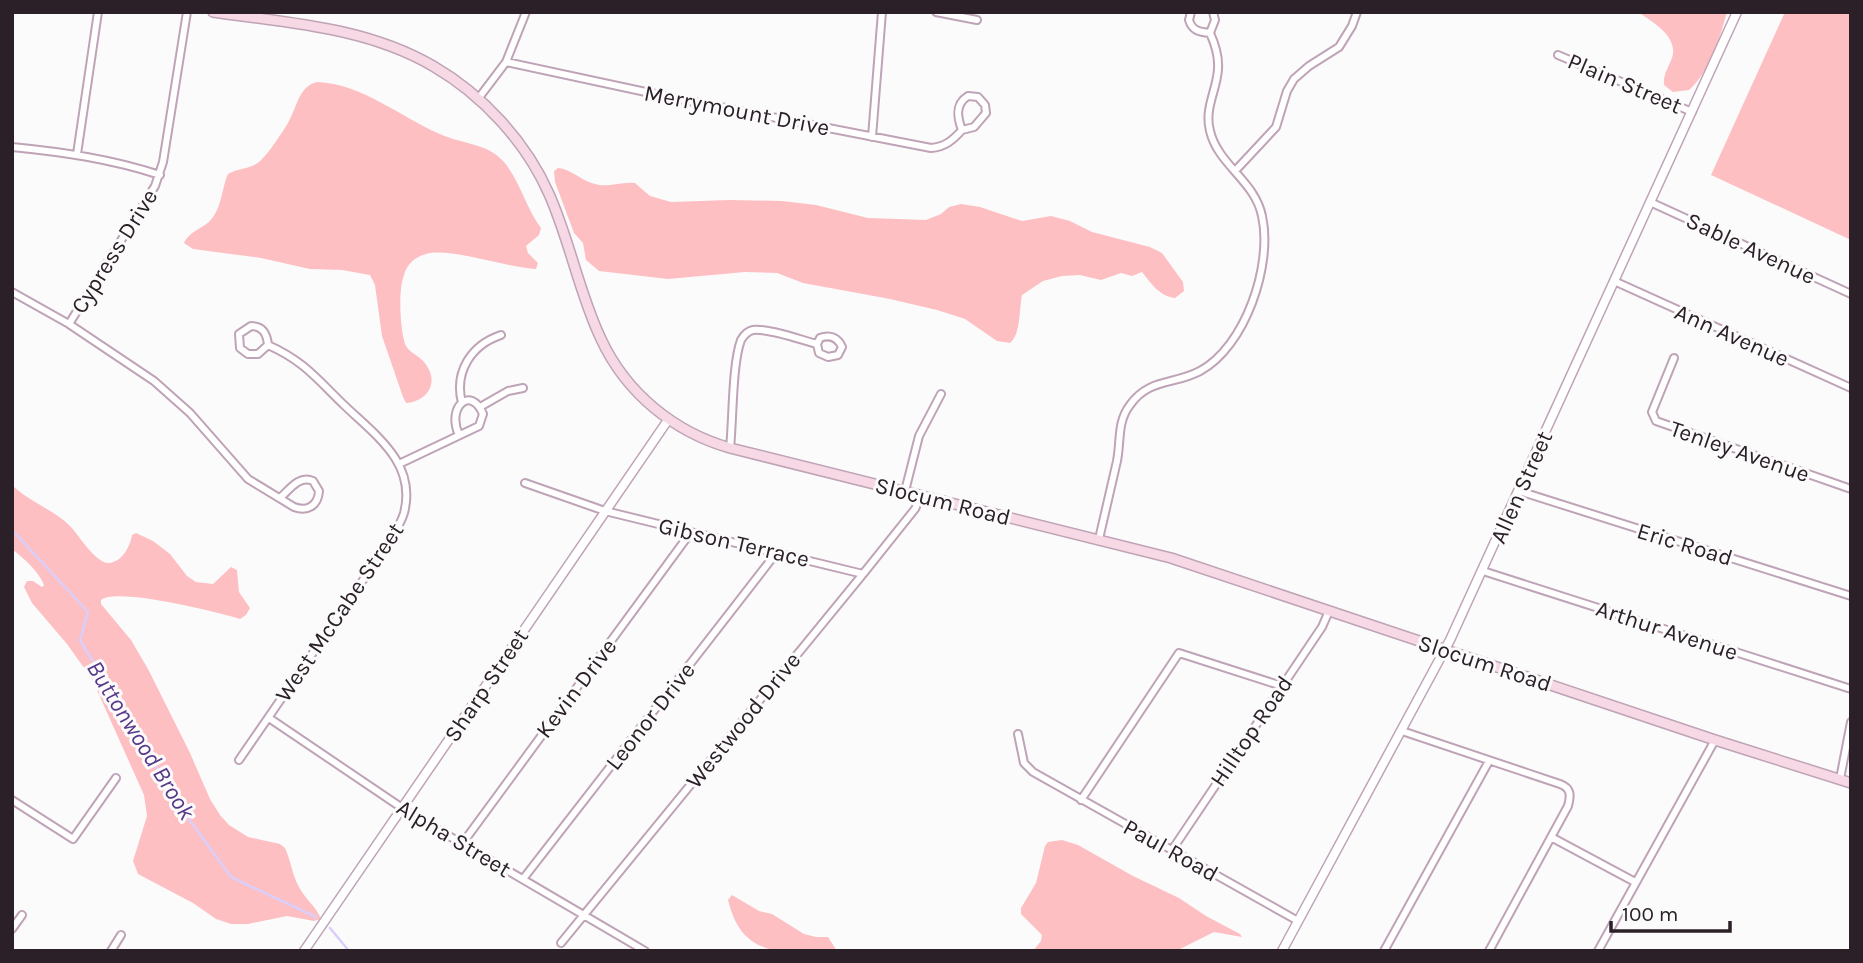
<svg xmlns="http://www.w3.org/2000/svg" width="1863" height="963" viewBox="0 0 1863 963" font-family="Karla,sans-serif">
  <rect width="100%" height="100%" fill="#fbfbfb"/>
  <path fill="#febfc2" d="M1638,12H1727C1719,40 1711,70 1689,90L1673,92L1664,85C1663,75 1668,68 1672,58C1679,37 1653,22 1638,12Z
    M1785,12H1851V240L1711,175Z
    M317,82C363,84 400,117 440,134C461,144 488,143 504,162C520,181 526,208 541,228L539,235L526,246L528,253L538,263L536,269C508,268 450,247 426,254C415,257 407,264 404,275C398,290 400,328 405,344C409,353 418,355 424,362C440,381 429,401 406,403L403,397L382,336L375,285L370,275L342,270L310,269L261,258L193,249L184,243C191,229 205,229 213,217C222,205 222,187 228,174C240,167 253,170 263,158C270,151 284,130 289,121C297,107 299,86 317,82Z
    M558,168C571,169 582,181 595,184C608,188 622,181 635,183L650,196L671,202L730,200L782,201L816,205L868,218L926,220L941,214L949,207L961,204L980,207L1022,221L1051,216L1070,221L1092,232L1150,247L1162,253L1183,282L1184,291L1175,298C1159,296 1151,283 1142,272L1132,276L1121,273L1101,280L1080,275L1062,276L1043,281L1022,295C1019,309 1021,334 1010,343L997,341L965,319L937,310L890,299L803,283L777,273L745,272L668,279L599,271L586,260L583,243L574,233L555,182L554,171Z
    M12,485C29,502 53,509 70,526C78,534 96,564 109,563C122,562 130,547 132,535L136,533L153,541L170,554L187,576L196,582L213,584L231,567L237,570L239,592L250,608L246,615L240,619C217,612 117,587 101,600V604L131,640L148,669L190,753L210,799L220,815L229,825L248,837L280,844L285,848C291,861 292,874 299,887C305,899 316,906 321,919L314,921L287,916L248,924H231L216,919L193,903L138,874L133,861L147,816L144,795L92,679L67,644L32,603L24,587L27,581H33L42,587L44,585C38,570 24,559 12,549Z
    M1062,840L1078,845L1133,876L1179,898L1206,916L1240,934L1242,937L1214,932L1176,951H1033L1041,941L1042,935L1021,914V908L1036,883L1045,846L1048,842Z
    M732,895L759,911L772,914L804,934L816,937H828L837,951C786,951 743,962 728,900Z"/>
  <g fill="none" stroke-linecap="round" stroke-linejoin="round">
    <path stroke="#dacefa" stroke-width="2.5" d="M12,530L88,612L80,640L180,807L231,877L316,917
      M330,928L349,951"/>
    <defs>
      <path id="minor" d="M936,12L977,20
        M1191,12L1189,20C1192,31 1200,32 1210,33
        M1558,55L1692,112
        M506,62L669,97L931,148C945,147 953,140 962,130C957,117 955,104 968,96L978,97L985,105L986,113L974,127L962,130
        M478,99L506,62L526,12
        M872,137L882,12
        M12,147C63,152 111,159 160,175
        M77,154L98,12
        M1235,171L1276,127L1287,91L1294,79L1309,66L1339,47L1352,26L1357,12
        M1650,202L1851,294
        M1614,281L1851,388
        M12,292L69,324L154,381L190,413L248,479L294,507C307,512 318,506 319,491L313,481C299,475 290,489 280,498
        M69,324L155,186L163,162L187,12
        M1674,358L1652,412L1656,421L1851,489
        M462,403C454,372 471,345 501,335
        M480,407L508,391L523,388
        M730,448C733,421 732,364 741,340C744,335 748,331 753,330C769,328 801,340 817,344L819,353L828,357L838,355L842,347C838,338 830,334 820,338L817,344
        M399,464L479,426L483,414C471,385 446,407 459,435
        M525,483L605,511L863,574
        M905,491L919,436L941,394
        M1519,491L1851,596
        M1099,539C1105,513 1111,487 1117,461C1121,440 1117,422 1130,405C1149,378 1174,385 1200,371C1245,347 1273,265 1262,216C1255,181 1218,165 1210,131C1204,108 1217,90 1218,69C1219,56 1215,44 1210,33L1215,20L1213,12
        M1483,571L1851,689
        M269,718L408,812L645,951
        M1402,731L1560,784C1571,788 1571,795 1568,806L1489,951
        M1018,734L1024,763L1033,772L1298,921
        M239,760L383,551C390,539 400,527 404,513C417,463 375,435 344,405C317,379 304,361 268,345C267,334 263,326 251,326L239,334L240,348L248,354H258L268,345
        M1840,779L1851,722
        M12,800L73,839L116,778
        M1081,800L1179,653L1282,686
        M1551,837L1635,882
        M462,844L691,532
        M1172,850L1322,627L1329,611
        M523,879L777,552
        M12,929L22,915
        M561,943L863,574L915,509L921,496
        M111,951L121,935
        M1384,951L1489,761
        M1598,951L1715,740"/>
      <path id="tertiary" d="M304,951L668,420
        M1282,951L1450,640L1737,12"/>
      <path id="secondary" d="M213,12C289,23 366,27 433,66C483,95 526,142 549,194C570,241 579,293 601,339C626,393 674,432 730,448L1171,558L1715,740L1851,783"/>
    </defs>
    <use href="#minor" stroke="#bfa3b7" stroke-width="10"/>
    <use href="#tertiary" stroke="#bfa3b7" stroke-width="11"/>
    <use href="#secondary" stroke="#bfa3b7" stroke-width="12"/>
    <use href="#minor" stroke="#fff" stroke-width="6"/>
    <use href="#tertiary" stroke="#fff" stroke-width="8"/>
    <use href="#secondary" stroke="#f6d9e4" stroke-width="9"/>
  </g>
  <g text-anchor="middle" stroke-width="6" stroke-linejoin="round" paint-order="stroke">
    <g font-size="23" fill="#2b2028" stroke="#fbfbfb">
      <text transform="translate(1625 83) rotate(23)" y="8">Plain Street</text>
      <text transform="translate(737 110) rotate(11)" y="8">Merrymount Drive</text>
      <text transform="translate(1751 248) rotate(25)" y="8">Sable Avenue</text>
      <text transform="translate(114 251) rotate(-58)" y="8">Cypress Drive</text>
      <text transform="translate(1732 335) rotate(24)" y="8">Ann Avenue</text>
      <text transform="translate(1740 451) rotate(19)" y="8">Tenley Avenue</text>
      <text transform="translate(1521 487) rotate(-66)" y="8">Allen Street</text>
      <text transform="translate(943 501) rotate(14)" y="8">Slocum Road</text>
      <text transform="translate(734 542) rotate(13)" y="8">Gibson Terrace</text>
      <text transform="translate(1685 544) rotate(17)" y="8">Eric Road</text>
      <text transform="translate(339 612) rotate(-56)" y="8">West McCabe Street</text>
      <text transform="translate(1667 630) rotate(18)" y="8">Arthur Avenue</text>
      <text transform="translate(1485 663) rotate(18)" y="8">Slocum Road</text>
      <text transform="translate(486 685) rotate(-56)" y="8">Sharp Street</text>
      <text transform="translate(576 688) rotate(-53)" y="8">Kevin Drive</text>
      <text transform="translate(650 716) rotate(-52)" y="8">Leonor Drive</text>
      <text transform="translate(743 720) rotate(-51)" y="8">Westwood Drive</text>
      <text transform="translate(1251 731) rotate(-56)" y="8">Hilltop Road</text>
      <text transform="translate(454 838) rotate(31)" y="8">Alpha Street</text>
      <text transform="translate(1171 850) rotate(29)" y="8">Paul Road</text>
    </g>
    <g font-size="24" font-style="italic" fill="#57398b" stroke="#fbfbfb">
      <text transform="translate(141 740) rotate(58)" y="8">Buttonwood Brook</text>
    </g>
  </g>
  <rect width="1863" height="963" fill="none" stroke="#2b2028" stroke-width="28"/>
  <path d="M1611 921v10h119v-10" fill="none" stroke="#2b2028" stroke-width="3.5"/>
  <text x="1622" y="921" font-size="21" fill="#2b2028" stroke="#fbfbfb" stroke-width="5" paint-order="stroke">100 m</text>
</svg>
